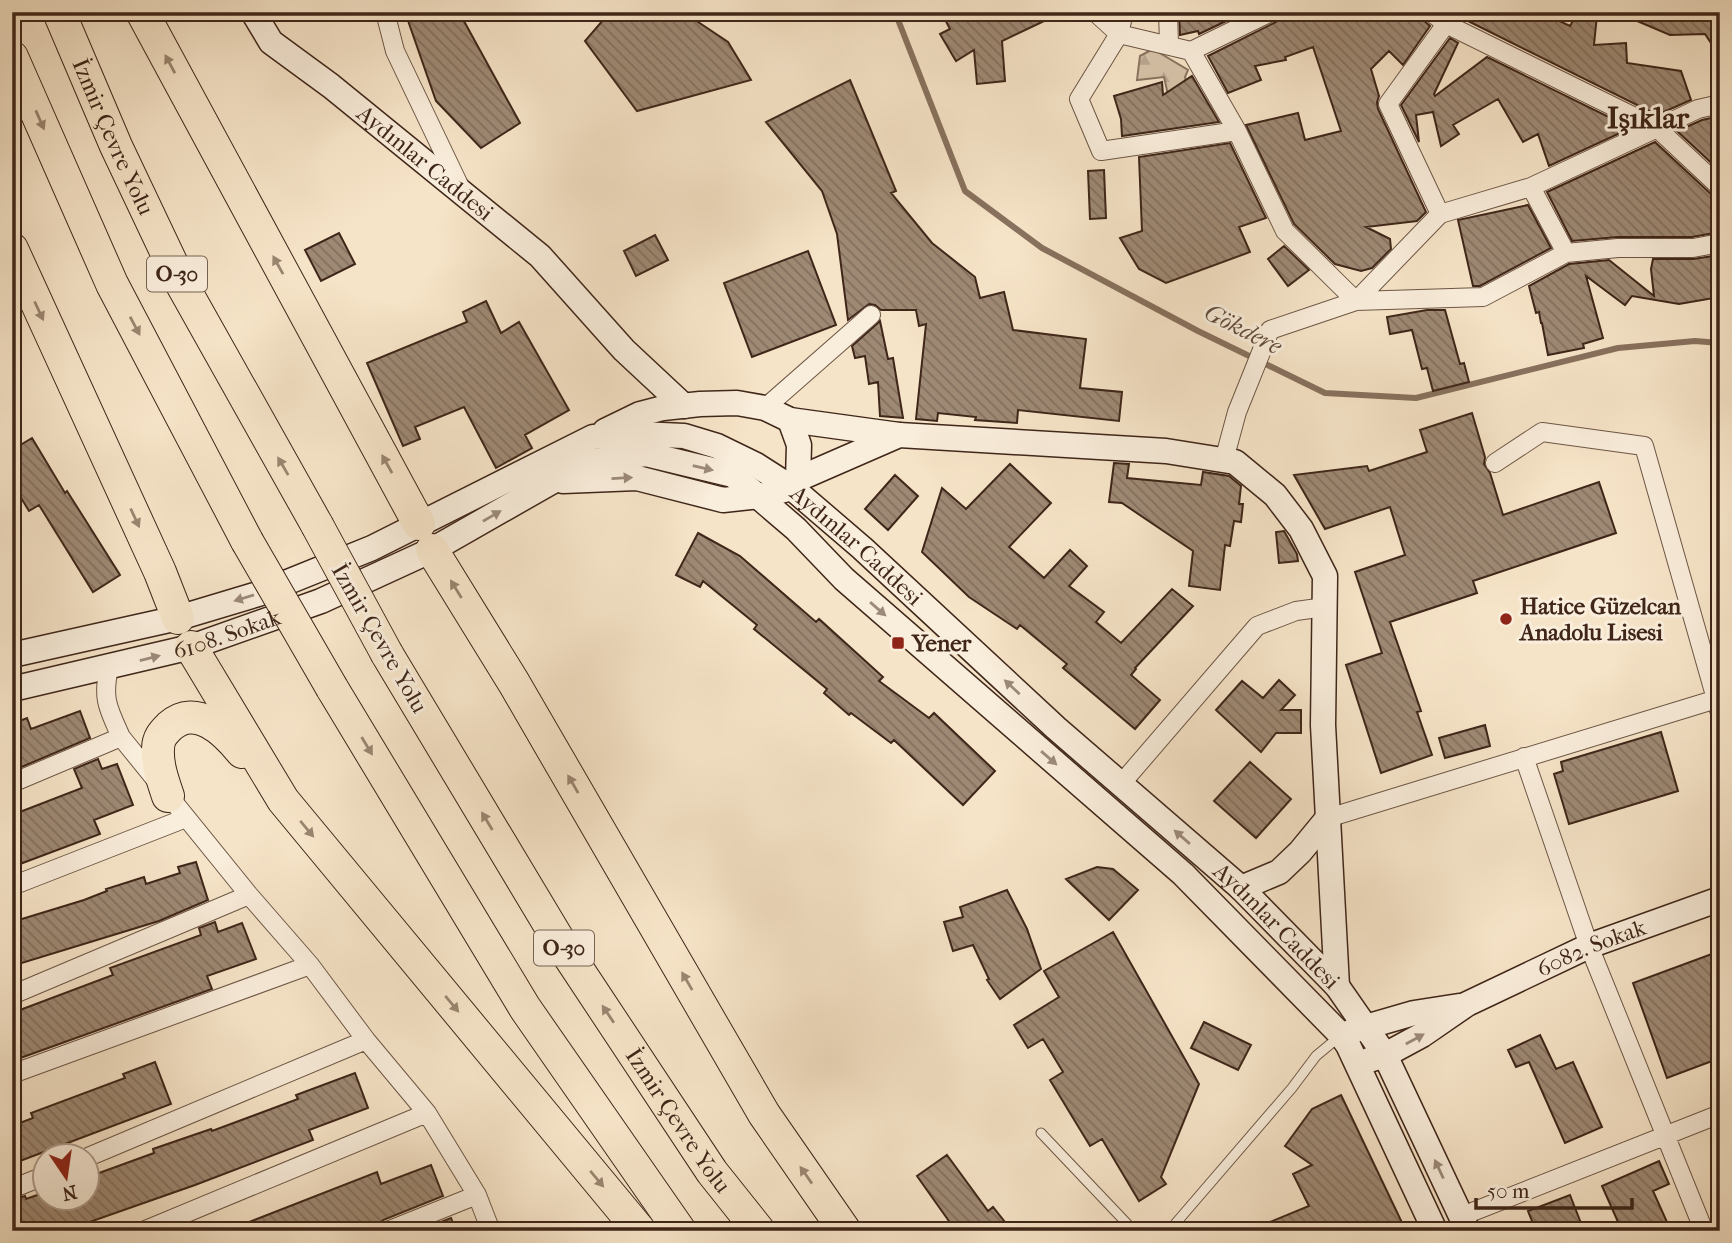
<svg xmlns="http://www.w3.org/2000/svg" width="1732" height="1243" viewBox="0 0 1732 1243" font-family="'IM FELL French Canon',serif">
  <defs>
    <pattern id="forest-firs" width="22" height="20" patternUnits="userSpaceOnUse" patternTransform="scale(1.75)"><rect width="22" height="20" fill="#d7c4aa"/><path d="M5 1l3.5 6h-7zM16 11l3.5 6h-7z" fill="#baa892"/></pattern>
    <pattern id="building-back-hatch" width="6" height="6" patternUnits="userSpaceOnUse" patternTransform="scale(1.75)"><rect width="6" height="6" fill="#9e8974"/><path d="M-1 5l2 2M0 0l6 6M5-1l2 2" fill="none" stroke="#82705e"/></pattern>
  </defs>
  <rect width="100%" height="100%" fill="#f6e4c8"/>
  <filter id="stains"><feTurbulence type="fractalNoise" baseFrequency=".00286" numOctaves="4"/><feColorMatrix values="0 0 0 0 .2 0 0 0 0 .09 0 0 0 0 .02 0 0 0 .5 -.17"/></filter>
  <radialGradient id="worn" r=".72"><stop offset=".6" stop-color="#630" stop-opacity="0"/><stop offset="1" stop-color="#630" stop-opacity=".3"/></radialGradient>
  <path fill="url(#forest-firs)" stroke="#8b7562" stroke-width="2" d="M1153,49L1188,70L1185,77L1192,104L1171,108L1164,77L1137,80L1140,56Z"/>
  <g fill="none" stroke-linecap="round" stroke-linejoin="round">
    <path stroke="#88715e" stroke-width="6" d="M895,12L965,191L1042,248L1198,331L1325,393L1416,398L1618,348L1695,341L1720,343"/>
  </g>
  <path fill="url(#building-back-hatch)" stroke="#3f2619" stroke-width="2" d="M405,12H459L520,123L481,148L436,101Z
    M610,12H683L728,42L751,80L637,111L585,41Z
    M941,12H1063L1002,41L1005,81L977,84L974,50L956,61L940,34L950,29Z
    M1179,12H1245L1199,34L1198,31L1180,35Z
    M1282,12H1420L1423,20L1430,26L1403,65L1389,51L1371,69L1379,96L1377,102L1378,109L1426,212L1417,221L1366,227L1390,239L1391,249L1372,268L1361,271L1335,264L1294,224L1246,125L1298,113L1305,140L1341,131L1313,47L1285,57L1286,60L1255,66L1261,80L1228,93L1208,56L1276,22Z
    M1450,12H1540L1570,26L1577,14L1597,15L1594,45L1626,43L1627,63L1681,71L1691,100L1657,115Z
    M1616,12H1720V57L1705,34L1670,35Z
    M1450,38L1458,43L1434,94L1435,96L1487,57L1631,128L1549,166L1538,134L1523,142L1498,99L1453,125L1459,134L1441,146L1433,112L1416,115L1419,142L1401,105Z
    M1192,76L1219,122L1122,136L1121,119L1114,96L1162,82L1163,95Z
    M850,80L896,191L891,193L932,243L975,277L980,298L1004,292L1013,330L1086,339L1080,388L1122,392L1119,421L1018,410L1017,423L975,420L976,417L938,413L937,421L916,419L926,324L919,326L916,310H881L875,305L869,304L848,320L837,234L822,191L766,122Z
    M1720,116V171L1677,131L1702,120Z
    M1655,142L1712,195L1720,198V232L1692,237H1618L1572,241L1547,192Z
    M1230,143L1266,218L1239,227L1250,252L1166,283L1139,269L1120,238L1142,231L1139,157Z
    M1104,170L1106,218L1090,219L1088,171Z
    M1528,205L1551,248L1480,286H1473L1458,220Z
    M339,233L355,264L321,281L305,250Z
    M655,235L668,260L636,276L624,251Z
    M1284,246L1309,270L1288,286L1268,259Z
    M808,251L836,325L752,357L724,283Z
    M1720,255V297L1679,304L1632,296L1625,305L1586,276L1603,338L1583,344L1584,348L1548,355L1542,323H1541L1539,312L1536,313L1529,286L1569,264L1609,260L1654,296L1651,269L1653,259H1693Z
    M486,301L501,333L519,322L569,410L525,435L532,448L496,468L464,407L415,427L420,439L403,446L367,363L467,322L463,312Z
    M1427,310H1445L1460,364L1464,363L1469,382L1433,391L1427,368L1422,369L1412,330L1390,334L1387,317Z
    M880,321L888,359L893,358L903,418L880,416L878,382L869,384L865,356L855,358L852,346Z
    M1472,413L1485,457L1484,464L1490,473L1503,515L1599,482L1616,533L1473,581L1477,593L1390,622L1421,711L1417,712L1432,755L1381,773L1346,665L1382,653L1355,572L1405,555L1390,507L1325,529L1294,475L1367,466L1369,471L1427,452L1420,430Z
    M32,438L65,493L67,491L120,575L93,592L39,505L29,511L12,483V450Z
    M1114,463L1129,464L1127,478L1201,485L1203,472L1229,476L1241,486L1239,504H1243L1241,522L1234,521L1230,546L1225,545L1220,590L1189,586L1193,551L1122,503L1109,502Z
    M1010,464L1051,503L1009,547L1044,578L1070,550L1087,566L1069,586L1104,612L1096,622L1121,643L1172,589L1193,606L1135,668L1136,669L1131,675L1160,700L1135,729L1063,668L1067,664L1020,625L1017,629L969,597L922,552L942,488L966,509Z
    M895,475L918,496L888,530L865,509Z
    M1284,531L1297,554L1298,561L1279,563L1276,532Z
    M698,533L740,556L816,622L819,619L883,677L879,681L929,718L934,713L995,771L963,805L894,740L891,743L851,713L849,715L824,693L827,689L754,629L757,625L703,581L700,587L676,575Z
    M1279,680L1295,695L1281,710H1301V733H1276L1261,752L1216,710L1242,681L1263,698Z
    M80,711L90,738L12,771V724L27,718L31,729Z
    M1485,725L1490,746L1445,758L1439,738Z
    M1661,732L1678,791L1569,824L1554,774L1563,771L1561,762Z
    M98,759L102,769L117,764L133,805L94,820L100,834L12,867V815L82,788L74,769Z
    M1250,762L1291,799L1256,838L1214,801Z
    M196,862L208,900L159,921L12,966V922L84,900L107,891L106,889L144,877L146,884L180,873L178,867Z
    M1097,867L1113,869L1138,890L1109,920L1066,879Z
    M1007,890L1027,929L1041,969L1000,999L987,980L989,979L973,945L953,951L944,922L963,917L960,907Z
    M215,922L218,932L242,923L256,959L207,976L212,989L12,1061V1013L113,975L110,968L201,935L199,928Z
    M1113,932L1199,1084L1161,1177L1166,1184L1139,1201L1102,1139L1090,1146L1050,1080L1063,1072L1043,1039L1028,1048L1014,1025L1059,997L1044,971Z
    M1720,951V1058L1667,1078L1633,983Z
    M1204,1022L1251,1045L1238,1070L1191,1048Z
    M1540,1035L1556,1069L1573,1062L1602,1127L1565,1143L1529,1062L1516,1067L1508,1050Z
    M155,1062L171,1104L12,1164V1126L33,1118L31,1113L125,1078L123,1074Z
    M355,1073L368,1108L309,1130L313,1140L195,1185L64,1231H12V1200L25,1196L26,1199L46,1192V1198H88V1177L154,1153L153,1149L211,1129L212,1131L298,1099L296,1095Z
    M1341,1095L1406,1231H1248L1309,1206L1293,1174L1312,1165L1285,1146L1312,1109Z
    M947,1155L988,1211L993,1207L1012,1231H956L917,1176Z
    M1659,1161L1669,1184L1653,1191L1671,1231H1622L1602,1186Z
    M431,1165L443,1196L383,1220L378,1225L376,1231H226L377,1172L381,1184Z
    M1570,1195L1584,1231H1536L1528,1211Z
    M451,1218L456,1231H418Z"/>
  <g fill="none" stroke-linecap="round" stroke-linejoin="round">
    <defs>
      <path id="lane" d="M1041,1133L1134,1231
        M1169,1231L1292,1088L1316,1056L1340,1036"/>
      <path id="street" d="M385,12L395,51L460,187
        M1095,12L1119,34L1191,51L1237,131L1285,231L1356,301L1483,297L1566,253L1618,248H1693L1720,243
        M1124,12L1119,34L1079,99L1101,151L1237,131
        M1168,12L1169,44
        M1431,12L1446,24L1657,128L1720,187
        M1191,51L1271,12
        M1531,187L1566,253
        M1440,214L1388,104L1446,24
        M765,408L871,315
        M1224,460L1237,412L1270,330L1356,301L1440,214L1531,187L1698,109L1720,104
        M1495,463L1542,432L1644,446L1720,713
        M109,668C102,699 108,708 121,737L249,895L310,965L366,1040L427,1113L477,1195L491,1231
        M1524,757L1589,946L1704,1231
        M12,783L121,737
        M1121,784L1257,626L1296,611L1325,607
        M1328,818L1720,698
        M12,886L186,818
        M12,995L249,895
        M12,1074L310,965
        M88,1157L366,1040
        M12,1189L46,1175
        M1462,1216L1720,1114
        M143,1231L427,1113
        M387,1231L477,1195"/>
      <g id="secondary">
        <path id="s1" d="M253,12L271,42L331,86L540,256L624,350L684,406"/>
        <path d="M790,420L799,445L798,479"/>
        <path d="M605,431L640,414L663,408L700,404L737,403L765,408L790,420L899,435"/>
        <path d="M563,481L637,478L723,500L760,496L792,488L798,479L899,435L1166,451L1235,462L1275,495L1301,529L1325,576L1323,725L1337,986"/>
        <path id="s2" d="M12,655L178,618L258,594L372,548L593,437L640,434L684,436L717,446L756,465L792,488L862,548L1056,728L1241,888L1337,986L1385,1055L1468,1231"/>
        <path id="s3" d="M12,689L191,647L321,601L432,550L553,481L595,461L646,454L733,475L796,529L844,579L1183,874L1341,1035L1348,1045L1435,1231"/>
        <path d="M1241,888L1279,872L1300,852L1328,818"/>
        <path d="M1352,1031L1414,1013L1459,1006"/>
        <path id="s4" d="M1369,1060L1385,1055L1422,1035L1467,1004L1589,946L1720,899"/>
      </g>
      <g id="highway">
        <path id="s5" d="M59,12L116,146L180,281L317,525"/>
        <path d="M142,12L419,524"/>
        <path d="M12,57L112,284L247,541"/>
        <path d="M12,249L160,572L178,618"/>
        <path d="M432,550L514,683L764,1114L845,1231"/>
        <path d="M191,647L283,800L640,1231"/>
        <path id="s6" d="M387,654L561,944L712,1172L759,1231"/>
        <path d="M332,688L525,1008L680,1231"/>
        <path d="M168,796C163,781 157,765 158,749C158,738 163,733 170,726C196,703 225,731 242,752"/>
      </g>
    </defs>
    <use href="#lane" stroke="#6d5645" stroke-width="11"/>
    <use href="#street" stroke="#6d5645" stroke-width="20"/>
    <use href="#secondary" stroke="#3f2619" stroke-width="27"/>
    <use href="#highway" stroke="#3f2619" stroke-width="34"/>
    <use href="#lane" stroke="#f9eddb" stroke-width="9"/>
    <use href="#street" stroke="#f9eddb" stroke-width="18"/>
    <use href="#secondary" stroke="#f9eddb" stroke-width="24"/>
    <use href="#highway" stroke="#f6e4c8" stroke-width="32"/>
    <defs>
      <path id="highway-bridge" d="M317,525L387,654
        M247,541L332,688"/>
    </defs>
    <use href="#highway-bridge" stroke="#3f2619" stroke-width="34" stroke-linecap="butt"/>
    <use href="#highway-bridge" stroke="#f6e4c8" stroke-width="32"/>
  </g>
  <defs><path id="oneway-solid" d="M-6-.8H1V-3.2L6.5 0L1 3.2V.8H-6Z" transform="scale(1.75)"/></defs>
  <g fill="#9a8570">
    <use href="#oneway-solid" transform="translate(170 64) rotate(-118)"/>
    <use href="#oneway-solid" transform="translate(40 120) rotate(66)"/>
    <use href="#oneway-solid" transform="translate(278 265) rotate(-119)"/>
    <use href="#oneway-solid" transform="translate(39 311) rotate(65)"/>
    <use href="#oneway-solid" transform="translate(135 326) rotate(62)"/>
    <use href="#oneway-solid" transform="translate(387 464) rotate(-119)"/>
    <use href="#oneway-solid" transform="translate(283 466) rotate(-120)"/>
    <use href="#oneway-solid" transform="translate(135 518) rotate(65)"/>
    <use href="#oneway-solid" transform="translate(456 589) rotate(-122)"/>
    <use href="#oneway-solid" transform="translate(367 746) rotate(59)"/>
    <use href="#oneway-solid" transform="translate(573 784) rotate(-120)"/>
    <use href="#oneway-solid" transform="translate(487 821) rotate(-121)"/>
    <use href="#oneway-solid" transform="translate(307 829) rotate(50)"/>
    <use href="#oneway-solid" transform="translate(687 981) rotate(-120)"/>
    <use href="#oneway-solid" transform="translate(452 1004) rotate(50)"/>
    <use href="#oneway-solid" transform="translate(608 1014) rotate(-124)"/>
    <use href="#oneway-solid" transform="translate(806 1175) rotate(-125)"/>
    <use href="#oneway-solid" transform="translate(597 1179) rotate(50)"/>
  </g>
  <g fill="#9c8a7a">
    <use href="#oneway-solid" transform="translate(703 468) rotate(13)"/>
    <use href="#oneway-solid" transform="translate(622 478) rotate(-3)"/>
    <use href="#oneway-solid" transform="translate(492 516) rotate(-30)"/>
    <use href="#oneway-solid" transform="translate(244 598) rotate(163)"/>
    <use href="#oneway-solid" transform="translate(878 609) rotate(41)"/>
    <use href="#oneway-solid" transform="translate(150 658) rotate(-14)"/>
    <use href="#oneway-solid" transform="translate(1012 687) rotate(-137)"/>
    <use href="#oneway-solid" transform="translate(1049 758) rotate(41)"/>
    <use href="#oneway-solid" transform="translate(1182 837) rotate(-139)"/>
    <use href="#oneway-solid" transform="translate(1415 1039) rotate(-29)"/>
    <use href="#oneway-solid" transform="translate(1439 1169) rotate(-115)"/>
  </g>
  <g fill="#8f2418" stroke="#f9eddb" stroke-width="2.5">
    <circle cx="1506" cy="619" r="7"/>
    <rect x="891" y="636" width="14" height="14" rx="3.5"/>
  </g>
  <g text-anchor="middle" stroke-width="6" stroke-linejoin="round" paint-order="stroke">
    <g fill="#f9eddb" stroke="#776253" stroke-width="2">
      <rect x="147" y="256.5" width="60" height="35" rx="5"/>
      <rect x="534" y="930.5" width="60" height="35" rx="5"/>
    </g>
    <g font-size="21" font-weight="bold" fill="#3f2619">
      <text x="177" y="281">O-30</text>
      <text x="564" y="955">O-30</text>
    </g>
    <g font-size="23" fill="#3f2619" stroke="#f9eddb">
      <text dy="8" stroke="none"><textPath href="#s5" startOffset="136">İzmir Çevre Yolu</textPath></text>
      <text dy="8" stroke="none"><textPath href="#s1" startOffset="231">Aydınlar Caddesi</textPath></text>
      <text dy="8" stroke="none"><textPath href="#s2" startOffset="922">Aydınlar Caddesi</textPath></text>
      <text dy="8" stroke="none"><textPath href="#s3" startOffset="222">6108. Sokak</textPath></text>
      <text transform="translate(380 638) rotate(60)" y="8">İzmir Çevre Yolu</text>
      <text dy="8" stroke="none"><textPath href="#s2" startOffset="1489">Aydınlar Caddesi</textPath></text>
      <text dy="8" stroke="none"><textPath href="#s4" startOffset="250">6082. Sokak</textPath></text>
      <text dy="8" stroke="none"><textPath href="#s6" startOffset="550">İzmir Çevre Yolu</textPath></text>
    </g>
    <g font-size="23" font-weight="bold" fill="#3f2619" stroke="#f9eddb" text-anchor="start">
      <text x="1520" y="614">Hatice Güzelcan<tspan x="1520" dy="26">Anadolu Lisesi</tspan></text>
      <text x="912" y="651">Yener</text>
    </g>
    <g font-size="24" font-style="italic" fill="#634c3c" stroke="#f9eddb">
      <text transform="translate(1243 329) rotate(27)" y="8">Gökdere</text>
    </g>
    <g font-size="30" font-weight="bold" fill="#3f2619" stroke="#f9eddb">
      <text x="1648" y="128">Işıklar</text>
    </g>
  </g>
  <rect width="1732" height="1243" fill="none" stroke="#f6e4c8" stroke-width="42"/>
  <rect x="14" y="14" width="1704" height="1215" fill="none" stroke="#3f2619" stroke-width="3.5"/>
  <rect x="21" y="21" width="1690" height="1201" fill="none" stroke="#3f2619" stroke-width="2"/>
  <g transform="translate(66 1177) rotate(167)"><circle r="33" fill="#f9eddb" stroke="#af9d8d" stroke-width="2"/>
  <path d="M0-5L12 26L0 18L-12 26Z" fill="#8f2418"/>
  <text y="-10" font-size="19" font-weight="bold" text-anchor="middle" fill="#3f2619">N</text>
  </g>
  <path d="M1476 1198v10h156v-10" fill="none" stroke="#3f2619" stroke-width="3.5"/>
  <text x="1487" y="1198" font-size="21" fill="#3f2619" stroke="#f9eddb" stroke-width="5" paint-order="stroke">50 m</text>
  <rect width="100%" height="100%" filter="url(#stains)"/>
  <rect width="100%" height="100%" fill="url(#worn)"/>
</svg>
